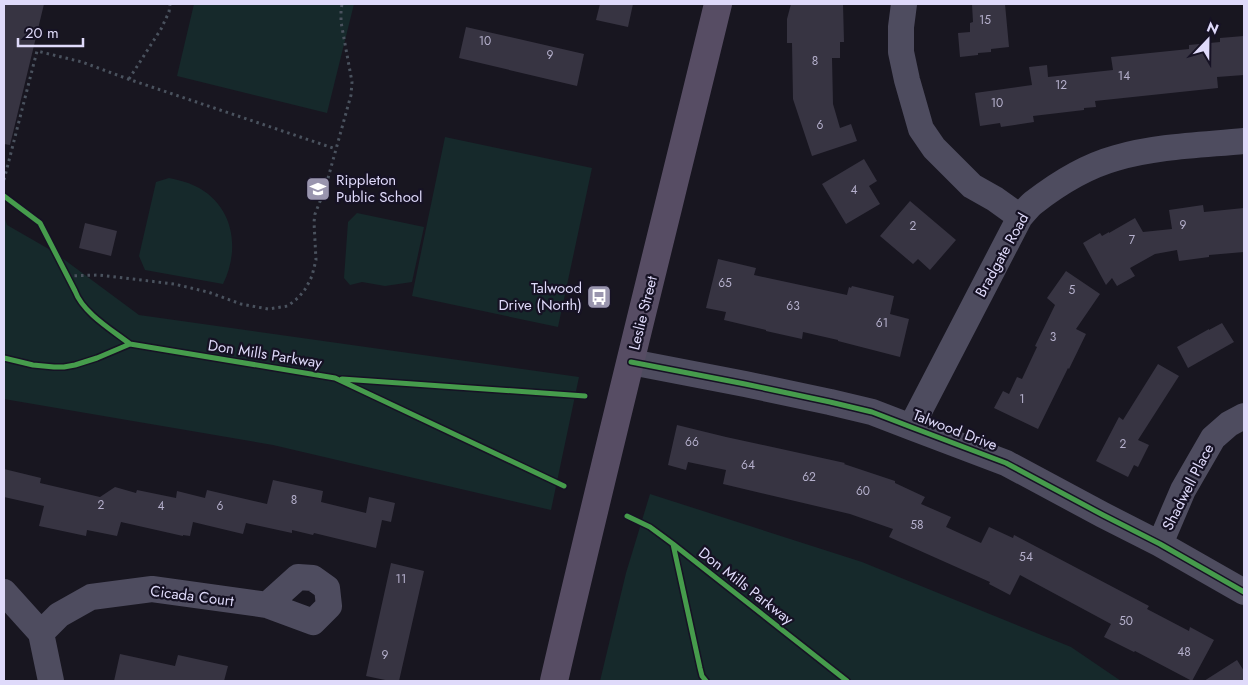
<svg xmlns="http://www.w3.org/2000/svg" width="1248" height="685" viewBox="0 0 1248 685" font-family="Jost,sans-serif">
  <rect width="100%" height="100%" fill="#181620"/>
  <path fill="#16292b" d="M194,4H354L327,113L177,76Z
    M445,137L592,168L558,327L412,296Z
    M169,178C178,180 187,182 195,186C233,204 241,248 223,284L145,270L139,256L156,182Z
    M357,213L424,227L412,282L385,286L362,282L350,285L344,278L348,222Z
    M4,216L7,225L54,252L139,315L579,377L551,510L273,445L4,399Z
    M650,494L862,562L1071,647L1121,681H600L626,573Z"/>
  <path fill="#373442" d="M4,4H44L10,145L4,144Z
    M600,4H633L628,27L596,20Z
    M791,4H843L844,42H840V58H832L833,104L840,128L851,124L857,141L812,156L793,99L792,43H787V19Z
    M972,4H1005L1009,47L991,49V52L978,53V55L960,57L958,33L970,32V23L973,22Z
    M466,27L584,54L577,86L459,58Z
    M1244,36V75L1217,77L1218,88L1095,101L1096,107L1084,108V110L1033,116L1034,122L1001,127L1000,123L980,126L975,93L1032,85L1029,67L1047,65L1048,77L1113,70L1111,57L1189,49V45L1220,42V38Z
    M864,159L877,181L869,186L880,204L846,224L822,184Z
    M910,201L956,240L930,270L918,259L913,264L880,236Z
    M1203,205L1204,212L1244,208V252L1209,255V257L1179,261L1177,250L1155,254L1130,268L1135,276L1117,286L1112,278L1106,285L1083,243L1100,233L1102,236L1109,232V233L1135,218L1143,232L1172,229L1169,210Z
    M85,223L117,231L111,256L79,248Z
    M718,259L756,268L754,275L847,295L849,287L851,288L852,286L894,296L890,314L909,319L900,357L838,341V340L803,332L802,339L766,331V330L724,320L726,312L706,308Z
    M1066,271L1100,294L1076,329L1086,334L1069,369L1068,368L1038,429L994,408L1003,391L1009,394L1017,377L1022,379L1037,347L1035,346L1055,305L1047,298Z
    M1222,323L1234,342L1188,368L1177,347L1209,329V330Z
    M1158,364L1179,376L1138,440L1149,445L1138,467L1134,465L1128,477L1096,461L1119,417L1123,420Z
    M677,425L726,437L845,463L844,464L895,481V483L925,497L921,504L951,517L946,527L981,543L989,527L1013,538L1014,535L1149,606L1147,609L1189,631L1190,627L1214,640L1192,681L1135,651L1134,652L1104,637L1111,624L1020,575L1010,595L989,584L990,582L889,537L893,529L850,514L723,484L726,470L688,462L686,470L668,465Z
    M4,469L41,478L40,483L100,497L115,487L136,493L137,490L176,498L177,491L205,498L207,490L267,504L273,480L323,491L321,502L366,513L369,497L395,503L391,522L382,520L376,548L314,533L313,535L292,530V533L246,523L243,534L193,522L190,536L183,535V536L121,522L117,536L87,530L86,536L39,526L44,506L4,497Z
    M391,563L424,571L399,681H390L366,676Z
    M120,654L175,666L178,655L228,666L224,681H114Z
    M1237,660L1244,671V681H1204Z"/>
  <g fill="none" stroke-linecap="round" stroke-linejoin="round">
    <path stroke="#4a525e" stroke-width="3" stroke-dasharray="2.5 4" stroke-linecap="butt" d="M129,79L161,29L169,12L170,4
      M4,180L37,51L82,62L128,79L336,149
      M68,276L99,275L141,280L174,284L208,292L241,304L268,309L288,306L299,297L306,288L312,276L316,260L314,222L315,214L325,189L351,95L352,82L341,22V10L342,4"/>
    <path stroke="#4e4c5f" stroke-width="26" d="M904,4L901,27V52L907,80L921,129L934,148L972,186L995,199L1020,217
      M631,362L745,384L830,402L872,412L911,427L1006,463L1103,515L1160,544L1244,592
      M911,427L1020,217C1024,213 1028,207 1033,203C1056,185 1087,166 1116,158C1157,146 1202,145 1244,141
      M1160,544L1183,490L1213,438L1229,424L1244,416
      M4,592L41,633L51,681
      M41,633L59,615L91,597L152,589L267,605L313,622L329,606L327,588L313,578L298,577L267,605"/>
    <path stroke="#574d64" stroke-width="28" d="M554,681C606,455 663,230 718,4"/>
    <defs>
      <path id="cycleway" d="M4,196L40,223L75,291C83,313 112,330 130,344
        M4,358L33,365L54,367H64L75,365L97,358L130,344L335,378L564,486
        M631,362L745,384L830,402L872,412L911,427L1006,463L1103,515L1160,544L1244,592
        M342,379L585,396
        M627,516L650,527L673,544L847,681
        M673,544L700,668L702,676L706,681"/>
    </defs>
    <use href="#cycleway" stroke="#161224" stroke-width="8"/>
    <use href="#cycleway" stroke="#469c4c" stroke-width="5"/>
  </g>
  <defs>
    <symbol id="school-square" viewBox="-11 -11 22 22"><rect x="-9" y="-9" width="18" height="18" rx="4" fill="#9995ae" stroke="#161224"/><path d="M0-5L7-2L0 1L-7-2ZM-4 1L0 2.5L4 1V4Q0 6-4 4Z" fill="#fff"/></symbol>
    <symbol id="bus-square" viewBox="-11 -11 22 22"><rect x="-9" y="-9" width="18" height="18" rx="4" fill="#9995ae" stroke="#161224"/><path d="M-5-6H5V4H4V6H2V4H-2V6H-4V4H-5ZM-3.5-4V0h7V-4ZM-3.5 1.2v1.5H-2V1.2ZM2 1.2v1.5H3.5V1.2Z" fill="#fff"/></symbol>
  </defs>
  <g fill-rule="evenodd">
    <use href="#school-square" x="304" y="175" width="28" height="28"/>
    <use href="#bus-square" x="585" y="283" width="28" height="28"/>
  </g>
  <g text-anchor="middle" stroke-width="4.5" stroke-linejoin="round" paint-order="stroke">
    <g font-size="12" fill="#b5b0cc">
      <text x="985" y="24">15</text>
      <text x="485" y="45">10</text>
      <text x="550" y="59">9</text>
      <text x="815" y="65">8</text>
      <text x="1124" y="80">14</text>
      <text x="1061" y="89">12</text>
      <text x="997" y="107">10</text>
      <text x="820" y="129">6</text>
      <text x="854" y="194">4</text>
      <text x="1183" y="229">9</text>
      <text x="913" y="230">2</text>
      <text x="1132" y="244">7</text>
      <text x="725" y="287">65</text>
      <text x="1072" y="294">5</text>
      <text x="793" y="310">63</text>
      <text x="882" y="327">61</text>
      <text x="1053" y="341">3</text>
      <text x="1022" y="403">1</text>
      <text x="692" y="446">66</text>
      <text x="1123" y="448">2</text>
      <text x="748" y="469">64</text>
      <text x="809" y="481">62</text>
      <text x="863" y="495">60</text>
      <text x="294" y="504">8</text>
      <text x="101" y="509">2</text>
      <text x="161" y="510">4</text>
      <text x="220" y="510">6</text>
      <text x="917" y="529">58</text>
      <text x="1026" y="561">54</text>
      <text x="401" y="583">11</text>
      <text x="1126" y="625">50</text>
      <text x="1184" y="656">48</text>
      <text x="385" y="659">9</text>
    </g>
    <g font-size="15" fill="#dfdafa" stroke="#161224" text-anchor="start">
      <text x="336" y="185">Rippleton<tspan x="336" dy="17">Public School</tspan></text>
      <text x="582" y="293" text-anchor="end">Talwood<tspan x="582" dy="17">Drive (North)</tspan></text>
    </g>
    <g font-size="15" fill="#dfdafa" stroke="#161224">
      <text transform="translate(1002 255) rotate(-61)" y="5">Bradgate Road</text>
      <text transform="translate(643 313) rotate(-76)" y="5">Leslie Street</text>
      <text transform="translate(265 354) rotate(9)" y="5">Don Mills Parkway</text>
      <text transform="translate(955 430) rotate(21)" y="5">Talwood Drive</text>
      <text transform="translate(1188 487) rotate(-63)" y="5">Shadwell Place</text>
      <text transform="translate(746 586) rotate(38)" y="5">Don Mills Parkway</text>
      <text transform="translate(192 596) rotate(7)" y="5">Cicada Court</text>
    </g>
  </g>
  <rect width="1248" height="685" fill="none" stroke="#dfdafa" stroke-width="10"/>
  <g transform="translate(1208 40) rotate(22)" stroke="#161224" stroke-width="4" paint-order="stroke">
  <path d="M0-4L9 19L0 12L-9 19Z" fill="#dfdafa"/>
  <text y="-8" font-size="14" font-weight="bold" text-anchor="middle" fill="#dfdafa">N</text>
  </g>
  <path d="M18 38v8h65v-8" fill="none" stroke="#dfdafa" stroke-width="2.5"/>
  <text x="25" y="38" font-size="15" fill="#dfdafa" stroke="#161224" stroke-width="4" paint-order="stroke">20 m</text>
</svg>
